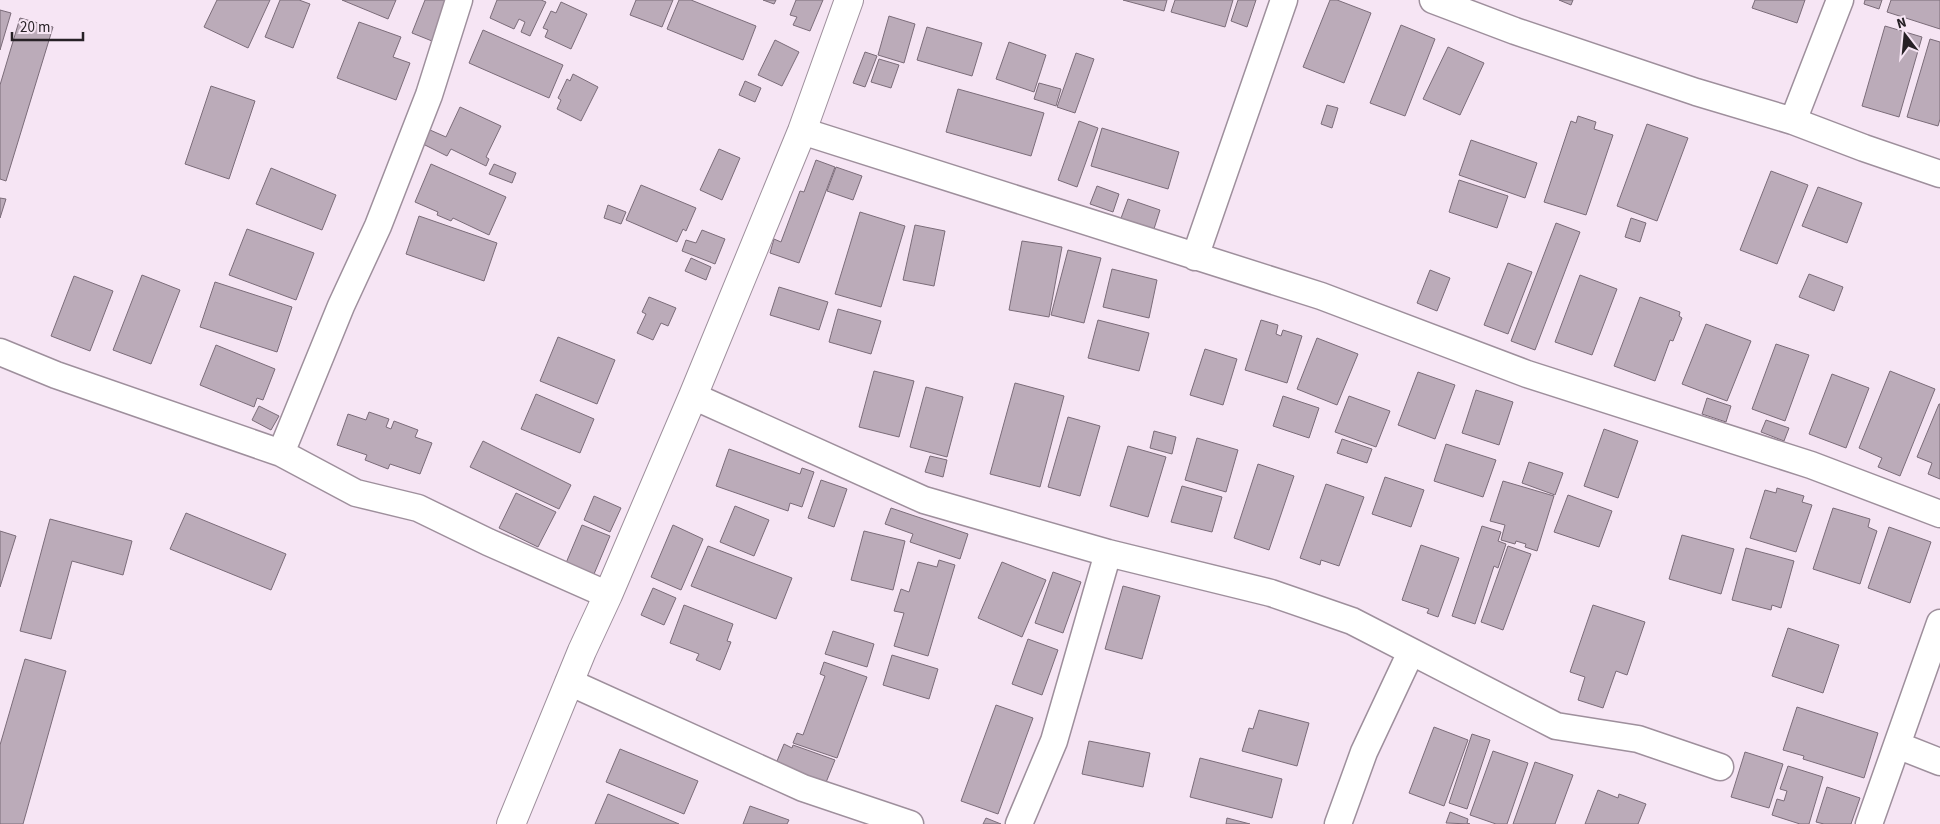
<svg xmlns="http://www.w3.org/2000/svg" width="1940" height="824" viewBox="0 0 1940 824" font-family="'Source Sans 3',sans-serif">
  <rect width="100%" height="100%" fill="#f6e5f4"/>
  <path fill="#bbabb9" stroke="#7b6c79" d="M217,0H270L248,48L204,27Z
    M280,0H299L310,4L293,48L265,37Z
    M342,0H396L388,19Z
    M425,0H448L432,41L412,33Z
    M497,0H541L546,2L530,36L521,32L525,22L519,19L514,29L490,18Z
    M636,0H673L662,27L630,15Z
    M679,0H691L756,26L743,60L667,29Z
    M763,0H776L774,4Z
    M796,0H823L810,31L793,25L797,17L790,15Z
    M1123,0H1167L1164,11Z
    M1175,0H1233L1225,27L1171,12Z
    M1238,0H1256L1247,27L1231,21Z
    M1330,0H1337L1371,13L1344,83L1303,67Z
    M1559,0H1573L1571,5Z
    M1755,0H1805L1797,23L1752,8Z
    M1865,0H1882L1879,9L1864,4Z
    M1891,0H1940V29L1887,12Z
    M561,2L587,14L571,49L545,37L548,30L543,28L551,11L556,13Z
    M0,10L11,13L0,50Z
    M889,16L915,24L904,63L878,55Z
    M20,18L53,27L6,181L0,179V85Z
    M359,22L401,37L393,57L410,63L396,100L337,78Z
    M1401,25L1435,39L1405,116L1370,103Z
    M1885,26L1922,37L1899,117L1862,106Z
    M927,27L982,43L972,76L917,60Z
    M483,30L563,65L549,98L469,63Z
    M1930,39L1940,42V119L1938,126L1907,117Z
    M775,40L799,52L782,86L758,75Z
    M1009,42L1046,55L1034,92L996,79Z
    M1448,47L1484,63L1460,115L1423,99Z
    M865,52L877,56L865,87L853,83Z
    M1076,53L1094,59L1075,113L1057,107Z
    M879,59L899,65L891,88L871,82Z
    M573,74L598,87L581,121L557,109L561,100L558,98L567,79L570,81Z
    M745,81L761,88L755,102L739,95Z
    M1039,83L1061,89L1056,106L1034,99Z
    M211,86L255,101L229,179L185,164Z
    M958,89L1044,113L1031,156L946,132Z
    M1327,105L1338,108L1332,128L1321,124Z
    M460,107L501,126L486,157L489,159L486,166L451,149L447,156L423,144L430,130L446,137Z
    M1578,116L1596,122L1594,129L1613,135L1586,215L1544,202L1571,121L1576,123Z
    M1079,121L1098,128L1077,187L1058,180Z
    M1647,124L1688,138L1657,221L1617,206Z
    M1102,128L1179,152L1168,189L1091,166Z
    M1471,140L1537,163L1525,198L1459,175Z
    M719,149L740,158L722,200L700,190Z
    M816,160L835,167L799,263L770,253L774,239L781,242L800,191L804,192Z
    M431,164L506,197L489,235L453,218L451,221L437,215L438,212L415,202Z
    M494,164L516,173L512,183L489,174Z
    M836,167L862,176L853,200L827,191Z
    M271,168L336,195L322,230L256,204Z
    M1771,171L1808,185L1777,264L1740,250Z
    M1459,180L1508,196L1497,228L1449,212Z
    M641,185L696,208L686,231L683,229L677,242L626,220Z
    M1097,186L1119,194L1113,212L1090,204Z
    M1818,187L1862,203L1847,243L1802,226Z
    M0,198L6,199L0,218Z
    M1128,199L1160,210L1153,232L1120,221Z
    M608,205L626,212L621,224L604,218Z
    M860,212L905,226L881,307L835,294Z
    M419,216L497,243L484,281L406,254Z
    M1631,218L1646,223L1640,242L1625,237Z
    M1556,223L1580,232L1535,350L1511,341Z
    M915,225L945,231L934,286L903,280Z
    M247,229L314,253L296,300L229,275Z
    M702,230L725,239L715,264L682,251L686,240L696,243Z
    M1022,241L1062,247L1049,317L1009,310Z
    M1068,250L1101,258L1084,323L1051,315Z
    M691,258L711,267L706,280L685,271Z
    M1508,263L1532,272L1508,334L1484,325Z
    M1112,269L1157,280L1149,318L1103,307Z
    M1430,270L1450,278L1437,311L1417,303Z
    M1809,274L1843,287L1834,311L1799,297Z
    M142,275L180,290L151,364L113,350Z
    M1580,275L1617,289L1592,355L1555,342Z
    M74,276L113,291L90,351L51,336Z
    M215,282L292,307L277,352L200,327Z
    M779,287L828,302L819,330L770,315Z
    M649,297L676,308L668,326L661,323L653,340L637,333L646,314L642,312Z
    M1640,297L1680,312L1679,316L1682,318L1673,341L1670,340L1655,381L1614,366Z
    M838,309L881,321L871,354L829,342Z
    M1098,320L1149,333L1139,371L1088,358Z
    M1261,320L1278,325L1276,334L1281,336L1283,330L1302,336L1287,383L1245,370Z
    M1706,324L1751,341L1727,401L1682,384Z
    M558,337L615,360L597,404L540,381Z
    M1317,338L1358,354L1337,405L1297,389Z
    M1776,344L1809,355L1785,421L1752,409Z
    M216,345L275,369L263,400L257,398L254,407L200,385Z
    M1205,349L1237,359L1223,405L1190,395Z
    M874,371L914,381L899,437L859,427Z
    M1890,371L1935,389L1900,476L1878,467L1882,458L1859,448Z
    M1418,372L1455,385L1435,439L1398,425Z
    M1832,374L1869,388L1846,448L1809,434Z
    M1015,383L1064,396L1040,487L990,474Z
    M926,387L963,397L947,457L910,447Z
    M1476,390L1513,402L1499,445L1462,433Z
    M536,394L594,419L580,453L521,429Z
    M1283,396L1319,408L1309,438L1273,426Z
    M1349,396L1390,411L1376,447L1335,432Z
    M1707,398L1731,406L1726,422L1702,414Z
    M1939,404H1940V479L1928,474L1932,463L1917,457Z
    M259,406L279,416L271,430L252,420Z
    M369,412L389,419L386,427L391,429L394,421L418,430L415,437L432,443L420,474L390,464L388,469L365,460L367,455L337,445L348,414L366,420Z
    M1068,417L1100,426L1080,496L1048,487Z
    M1766,420L1789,428L1784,441L1761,432Z
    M1604,429L1638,441L1618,498L1584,486Z
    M1154,431L1176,437L1172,454L1150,448Z
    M1197,438L1238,450L1226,492L1185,480Z
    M1342,439L1372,449L1367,463L1337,453Z
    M483,441L571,485L559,509L470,467Z
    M1446,444L1496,460L1483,497L1434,481Z
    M1128,446L1166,457L1148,517L1110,506Z
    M729,449L800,474L802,468L814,472L802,507L790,503L788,511L716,486Z
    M930,456L947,460L943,477L925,472Z
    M1529,462L1563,473L1555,495L1522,483Z
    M1258,464L1294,476L1269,550L1234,538Z
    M1385,477L1424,490L1411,527L1372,514Z
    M821,480L847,489L834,527L808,518Z
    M1503,481L1554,496L1537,551L1525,547L1526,544L1516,541L1515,544L1501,540L1505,525L1490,521Z
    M1326,484L1364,497L1339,566L1321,560L1320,565L1300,558Z
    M1182,486L1222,497L1212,532L1171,522Z
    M1777,488L1804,496L1802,502L1812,505L1796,552L1750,538L1765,490L1776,493Z
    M516,493L556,512L538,547L499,528Z
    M1568,495L1612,511L1599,547L1554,532Z
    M594,496L621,508L610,532L584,520Z
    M735,506L769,520L754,556L720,542Z
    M891,508L968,534L960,559L910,542L913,534L885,524Z
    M1833,508L1870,519L1868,527L1877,531L1860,584L1813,569Z
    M186,513L286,554L271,590L170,549Z
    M50,519L132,541L123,575L72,561L51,639L20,631Z
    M582,525L610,536L594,574L566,563Z
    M673,525L703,539L681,590L651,577Z
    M1482,526L1501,532L1498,541L1506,544L1498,568L1494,566L1475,624L1452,616Z
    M1889,527L1931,542L1910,603L1868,588Z
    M0,531L16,536L0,587Z
    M864,531L905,541L893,590L851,580Z
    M1682,535L1734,549L1721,594L1669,579Z
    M1421,545L1459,558L1438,617L1427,613L1429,609L1402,600Z
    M708,546L792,578L776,619L691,586Z
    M1508,546L1531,554L1503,630L1481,622Z
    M1746,548L1794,561L1781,608L1772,605L1771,610L1732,600Z
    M939,560L955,565L928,656L894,646L904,613L894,611L901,589L909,592L918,562L937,567Z
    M1002,562L1046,580L1022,637L978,618Z
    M1053,572L1081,582L1063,633L1035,623Z
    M1123,586L1160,596L1142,659L1105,649Z
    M653,588L676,598L664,625L641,615Z
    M684,605L733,624L727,641L731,642L720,670L696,660L699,654L670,643Z
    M1593,605L1645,622L1627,675L1616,671L1603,708L1578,700L1585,677L1570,672Z
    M1788,628L1839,645L1823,693L1772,676Z
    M833,631L874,644L867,667L825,654Z
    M1028,639L1058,650L1042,695L1012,684Z
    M892,655L938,669L929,699L883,685Z
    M25,659L66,671L23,824H0V745Z
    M824,662L867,677L837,758L793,743L797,733L803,735L825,676L820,674Z
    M996,705L1033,718L998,814L961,801Z
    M1797,707L1878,733L1864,778L1803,759L1804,756L1783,750Z
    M1259,710L1309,723L1297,766L1242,751L1249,728L1253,729Z
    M1434,727L1468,740L1444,806L1409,793Z
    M1472,734L1490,740L1467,809L1449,803Z
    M1089,741L1150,753L1143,787L1082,774Z
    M784,744L792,748L793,745L835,760L825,785L775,766Z
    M620,749L698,781L684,814L606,782Z
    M1493,751L1528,763L1507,824H1496L1470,815Z
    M1745,752L1783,764L1769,808L1731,797Z
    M1200,758L1282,779L1272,818L1190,797Z
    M1535,762L1573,775L1555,824H1513Z
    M1788,766L1823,777L1809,824H1800L1772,815L1777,799L1784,801L1787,791L1780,789Z
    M1827,787L1860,798L1851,824H1824L1816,822Z
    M1598,790L1618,798L1619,794L1646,804L1638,824H1585Z
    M608,794L679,824H595Z
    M750,806L789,820L787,824H743Z
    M1450,812L1468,819L1467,823L1470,824L1446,823Z
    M986,818L1001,824H983Z
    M1227,818L1250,824H1226Z"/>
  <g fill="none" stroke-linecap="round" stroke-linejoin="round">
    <defs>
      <path id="minor" d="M1433,0L1515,31L1696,92L1793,121L1864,148L1940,174
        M1793,121L1840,0
        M802,131L1321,296L1527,374L1811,465L1940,514
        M1195,257L1284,0
        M0,352L56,375L281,453L356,493L418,508L488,542L608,595
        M693,396L924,500L1108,553L1271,593L1352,621L1556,726L1638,739L1720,767
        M281,453L341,306L378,226L429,95L459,0
        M569,682L803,788L910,824
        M1897,745L1940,762
        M1019,824L1054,741L1108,553
        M1338,824L1364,752L1411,652
        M1869,824L1940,623"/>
      <path id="tertiary" d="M511,824L582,651L608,595L693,396L802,131L849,0"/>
    </defs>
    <use href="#minor" stroke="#9e8f9c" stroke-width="29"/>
    <use href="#tertiary" stroke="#9e8f9c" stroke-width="30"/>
    <use href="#minor" stroke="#fff" stroke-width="26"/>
    <use href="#tertiary" stroke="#fff" stroke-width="28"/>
  </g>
  <g transform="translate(1905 35) rotate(344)" stroke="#f6e5f4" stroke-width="4" paint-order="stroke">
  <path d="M0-4L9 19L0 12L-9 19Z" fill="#272126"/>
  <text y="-8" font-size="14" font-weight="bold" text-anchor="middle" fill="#272126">N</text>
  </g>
  <path d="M12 32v8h71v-8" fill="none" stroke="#272126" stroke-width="2.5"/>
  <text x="20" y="32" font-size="15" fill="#272126" stroke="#f6e5f4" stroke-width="4" paint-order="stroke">20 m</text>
</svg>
